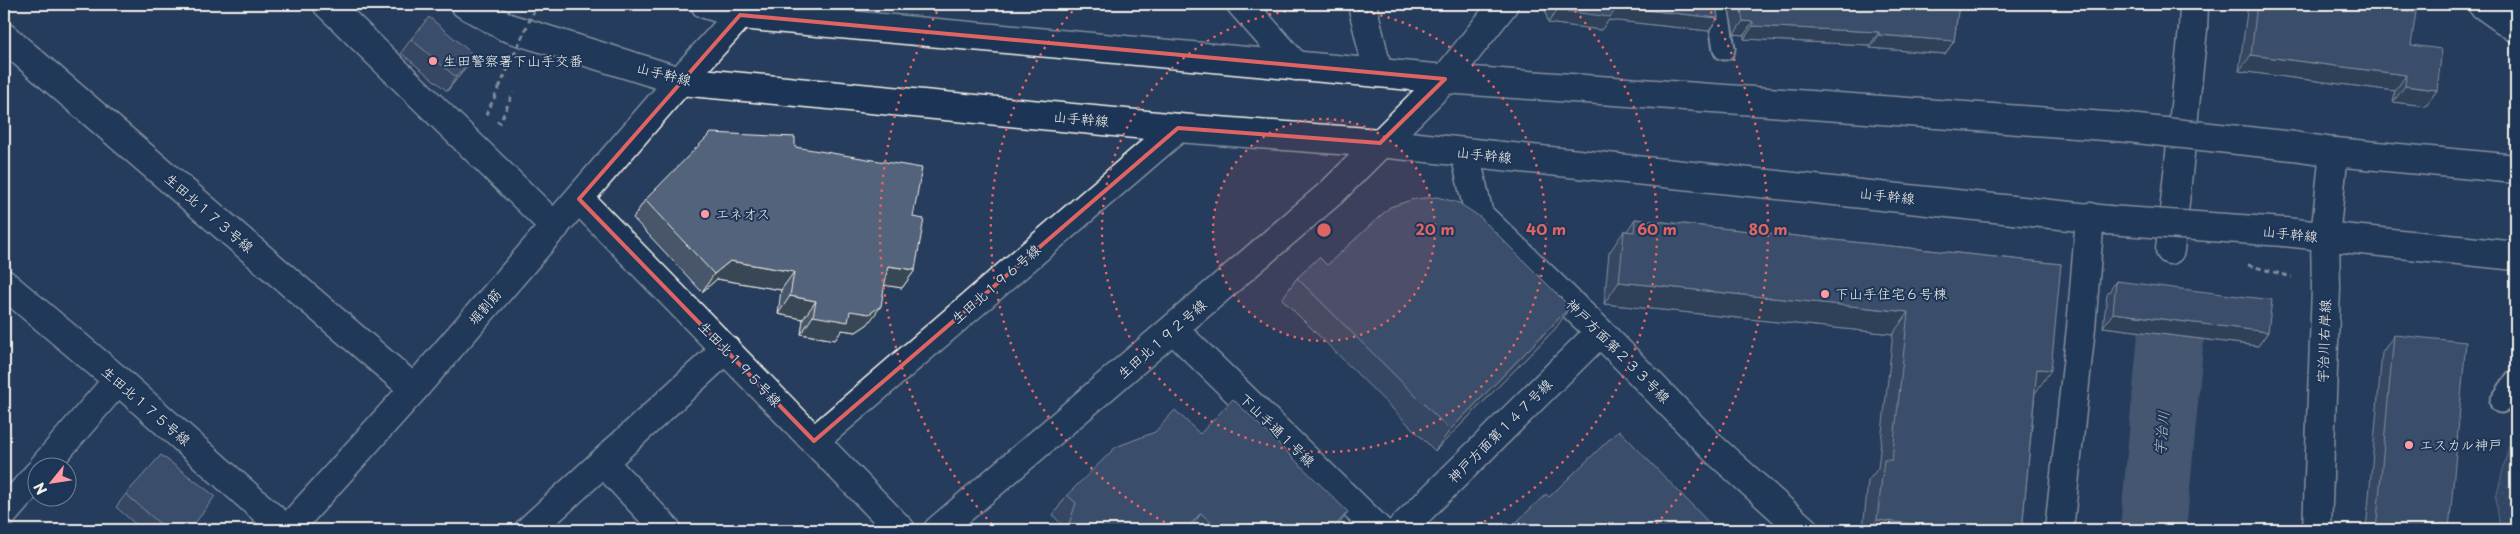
<svg xmlns="http://www.w3.org/2000/svg" width="2520" height="534" viewBox="0 0 2520 534" font-family="'Playpen Sans','Klee One',sans-serif">
  <defs>
    <pattern id="park-dots" width="8" height="8" patternUnits="userSpaceOnUse" patternTransform="scale(1.25)"><rect width="8" height="8" fill="#40546f"/><path d="M2 2h.1M6 6h.1" fill="none" stroke="#5c6d84" stroke-width="1.8" stroke-linecap="round"/></pattern>
  </defs>
  <rect width="100%" height="100%" fill="#263d5d"/>
  <filter id="ink" filterUnits="userSpaceOnUse"><feTurbulence type="fractalNoise" baseFrequency=".02" numOctaves="2"/><feDisplacementMap in="SourceGraphic" scale="10" xChannelSelector="R" yChannelSelector="G"/><feConvolveMatrix kernelMatrix="1 2 1 2 8 2 1 2 1" color-interpolation-filters="sRGB"/></filter>
  <g filter="url(#ink)">
    <path fill="url(#park-dots)" stroke="#9aa2ac" d="M2516,417V530H2500L2496,498Z"/>
    <g fill="none" stroke-linecap="round" stroke-linejoin="round">
      <path stroke="#677588" stroke-width="66" d="M2153,530L2171,336"/>
      <defs>
        <path id="service" d="M1717,4L1724,49
          M2501,402L2516,380"/>
        <path id="pedestrian" d="M2170,250L2193,29"/>
        <path id="minor" d="M327,4L555,227
          M1241,4L1296,66
          M1362,4L1378,73
          M2193,29L2194,4
          M4,37L414,389
          M680,81L750,4
          M1465,153L1479,215L1600,332L1715,450L1804,530
          M579,199L901,530
          M1174,330L1379,530
          M814,441L1178,128
          M603,462L667,530
          M44,466L118,380
          M4,513L38,474
          M529,530L726,349
          M938,530L1332,192L1445,79L1504,4
          M1400,530L1600,332
          M2059,530L2081,328L2090,217"/>
        <path id="tertiary" d="M2482,4L2516,28
          M4,284L118,380L286,530
          M287,530L414,389L680,81
          M2317,530L2326,288L2325,237L2334,152"/>
        <path id="primary" d="M465,4L506,27L680,81L1178,128L1380,143L2108,220
          M705,4L740,15L1445,79L2119,127
          M2293,146L2334,152L2516,169
          M2284,232L2516,256"/>
      </defs>
      <use href="#service" stroke="#f4f1e8" stroke-width="25"/>
      <use href="#pedestrian" stroke="#f4f1e8" stroke-width="31"/>
      <use href="#minor" stroke="#f4f1e8" stroke-width="31"/>
      <use href="#tertiary" stroke="#f4f1e8" stroke-width="31"/>
      <use href="#primary" stroke="#f4f1e8" stroke-width="31"/>
      <path stroke="#f4f1e8" stroke-width="3" stroke-dasharray="5 4" stroke-linecap="butt" d="M486,115L499,88
        M497,121L500,123L513,93
        M2248,265L2292,277"/>
      <use href="#service" stroke="#1d3557" stroke-width="21"/>
      <use href="#pedestrian" stroke="#1d3557" stroke-width="28"/>
      <use href="#minor" stroke="#1d3557" stroke-width="28"/>
      <use href="#tertiary" stroke="#1d3557" stroke-width="28"/>
      <use href="#primary" stroke="#1d3557" stroke-width="28"/>
      <defs>
        <path id="primary-bridge" d="M2119,127L2293,146
          M2108,220L2284,232"/>
      </defs>
      <use href="#primary-bridge" stroke="#f4f1e8" stroke-width="31" stroke-linecap="butt"/>
      <path stroke="#f4f1e8" stroke-width="3" stroke-dasharray="5 4" stroke-linecap="butt" d="M499,88L537,4"/>
      <use href="#primary-bridge" stroke="#1d3557" stroke-width="28"/>
    </g>
    <path fill="#47566a" stroke="#f4f1e8" d="M1544,4H1716L1718,18L1709,31L1609,20L1601,30L1548,23Z
      M1728,4H1959L1954,41L1945,54L1870,48V45L1744,39V35L1734,34Z
      M2248,4H2377L2380,8L2411,45L2437,90L2426,106L2393,102L2395,91L2239,71Z
      M411,39L465,69L447,91L401,53Z
      M795,147L913,217L915,270L902,288L885,285L868,324L856,332L842,330L835,340L801,334L803,319L778,314L781,290L717,279L702,292L633,218L645,200Z
      M1635,219L2061,264L2036,392H2035L2022,530H1863L1868,481L1878,468L1893,334L1604,304L1609,253L1624,231H1627Z
      M1327,265L1556,328L1435,451L1282,299L1297,278Z
      M2116,281L2268,332L2258,346L2103,327L2107,295Z
      M2394,335L2449,530H2366L2382,353Z
      M1200,434L1335,530H1059L1061,524L1053,515L1067,495Z
      M126,494L190,530H142L116,507Z"/>
    <path fill="#394656" stroke="#f4f1e8" d="M1618,7L1718,18L1709,31L1609,20L1601,30L1548,23L1557,10Z
      M1743,21L1753,22L1744,35L1734,34Z
      M1753,26L1879,32L1870,45L1744,39Z
      M1879,35L1954,41L1945,54L1870,48Z
      M2251,55L2406,75L2395,91L2239,71Z
      M475,56L465,69L447,91L456,77Z
      M2405,86L2437,90L2426,106L2393,102Z
      M730,261L794,272L781,290L717,279L702,292L714,274Z
      M888,266L915,270L902,288L876,284Z
      M1619,282L1908,312L1893,334L1604,304Z
      M790,296L816,301L803,319L778,314Z
      M881,306L868,324L856,332L842,330L835,340L801,334L813,316Z
      M1570,307L1556,328L1435,451L1450,430Z
      M2113,313L2268,332L2258,346L2103,327Z
      M2037,369L2051,370L2036,392L2022,390Z
      M1348,512L1335,530H1331Z
      M1201,513L1190,530H1185Z
      M1877,520L1965,530H1870Z"/>
    <path fill="#52647b" stroke="#f4f1e8" d="M1555,4H1716L1718,18L1618,7L1610,17L1557,10Z
      M1740,4H1959L1954,41L1879,35V32L1753,26V22L1743,21Z
      M2257,4H2377L2380,8L2416,12L2411,45L2442,49L2437,90L2405,86L2406,75L2251,55Z
      M429,17L475,56L456,77L411,39Z
      M711,133L795,137V147L922,168L913,217L924,219L915,270L888,266L881,306L869,314L850,311L848,322L813,316L816,301L790,296L794,272L730,261L714,274L645,200Z
      M1437,197L1459,203L1480,217L1570,307L1450,430L1297,278L1319,257L1327,265L1390,207L1414,199Z
      M1635,219L2061,264L2051,370L2037,369L2022,530H1965L1877,520L1884,460H1892L1908,312L1619,282L1624,231L1634,232Z
      M2116,281L2272,300L2268,332L2113,313Z
      M2394,335L2466,342L2449,530H2376Z
      M1233,399L1348,512L1331,530H1254L1253,529L1252,530H1219L1201,513L1185,530H1067L1076,503L1067,495L1116,447L1155,432L1175,410L1200,434Z
      M1619,430L1716,530H1508L1546,494L1549,497Z
      M161,455L215,496L190,530H167L126,494Z"/>
  </g>
  <path d="M0 0H2520V534H0ZM740,15L1445,79L1380,143L1178,128L814,441L579,199Z" fill="#263d5d" fill-opacity=".55" fill-rule="evenodd"/>
  <path fill="none" stroke="#df6462" stroke-width="4" stroke-linejoin="round" d="M740,15L1445,79L1380,143L1178,128L814,441L579,199Z"/>
  <circle cx="1324" cy="230" r="111" fill="#df6462" fill-opacity=".12"/>
  <g fill="none" stroke="#df6462" stroke-width="2.5" stroke-dasharray="2.5 5">
    <circle cx="1324" cy="230" r="111"/>
    <circle cx="1324" cy="230" r="222"/>
    <path d="M1178 529A333 333 0 0 1 1078 5M1570 5A333 333 0 0 1 1470 529"/>
    <path d="M997 530A444 444 0 0 1 941 5M1707 5A444 444 0 0 1 1651 530"/>
  </g>
  <g fill="#ff9aa2" stroke="#1d3557" stroke-width="2">
    <circle cx="433" cy="61" r="5"/>
    <circle cx="705" cy="214" r="5"/>
    <circle cx="1825" cy="294" r="5"/>
    <circle cx="2409" cy="445" r="5"/>
  </g>
  <g text-anchor="middle" stroke-width="4" stroke-linejoin="round" paint-order="stroke">
    <g font-size="14" fill="#f4f1e8" stroke="#1d3557" text-anchor="start">
      <text x="443" y="66">生田警察署下山手交番</text>
      <text x="715" y="219">エネオス</text>
      <text x="1835" y="299">下山手住宅６号棟</text>
      <text x="2419" y="450">エスカル神戸</text>
    </g>
    <g font-size="14" fill="#f4f1e8" stroke="#1d3557">
      <text transform="translate(664 74) rotate(14)" y="5">山手幹線</text>
      <text transform="translate(1081 119) rotate(5)" y="5">山手幹線</text>
      <text transform="translate(1484 155) rotate(6)" y="5">山手幹線</text>
      <text transform="translate(1887 196) rotate(6)" y="5">山手幹線</text>
      <text transform="translate(209 213) rotate(41)" y="5">生田北１７３号線</text>
      <text transform="translate(2290 234) rotate(6)" y="5">山手幹線</text>
      <text transform="translate(996 284) rotate(-41)" y="5">生田北１９６号線</text>
      <text transform="translate(485 307) rotate(-49)" y="5">堀割筋</text>
      <text transform="translate(1162 339) rotate(-41)" y="5">生田北１９２号線</text>
      <text transform="translate(2324 341) rotate(-88)" y="5">宇治川右岸線</text>
      <text transform="translate(1618 351) rotate(45)" y="5">神戸方面第２３３号線</text>
      <text transform="translate(740 364) rotate(46)" y="5">生田北１９５号線</text>
      <text transform="translate(146 406) rotate(41)" y="5">生田北１７５号線</text>
      <text transform="translate(1277 430) rotate(44)" y="5">下山手通１号線</text>
      <text transform="translate(1500 431) rotate(-45)" y="5">神戸方面第１４７号線</text>
    </g>
    <g font-size="15" font-style="italic" fill="#bcbfc2" stroke="#1d3557">
      <text transform="translate(2162 433) rotate(-85)" y="5">宇治川</text>
    </g>
  </g>
  <circle cx="1324" cy="230" r="8" fill="#df6462" stroke="#1d3557" stroke-width="2.5"/>
  <g font-size="15" text-anchor="middle" font-weight="bold" fill="#df6462" stroke="#1d3557" stroke-width="4" stroke-linejoin="round" paint-order="stroke">
    <text x="1435" y="235">20 m</text>
    <text x="1546" y="235">40 m</text>
    <text x="1657" y="235">60 m</text>
    <text x="1768" y="235">80 m</text>
  </g>
  <rect width="2520" height="534" fill="none" stroke="#1d3557" stroke-width="20"/>
  <rect x="10" y="10" width="2500" height="514" fill="none" stroke="#f4f1e8" stroke-width="2" filter="url(#ink)"/>
  <g transform="translate(52 482) rotate(240)"><circle r="24" fill="#1d3557" stroke="#738091"/>
  <path d="M0-4L9 19L0 12L-9 19Z" fill="#ff9aa2"/>
  <text y="-8" font-size="14" font-weight="bold" text-anchor="middle" fill="#f4f1e8">N</text>
  </g>
</svg>
